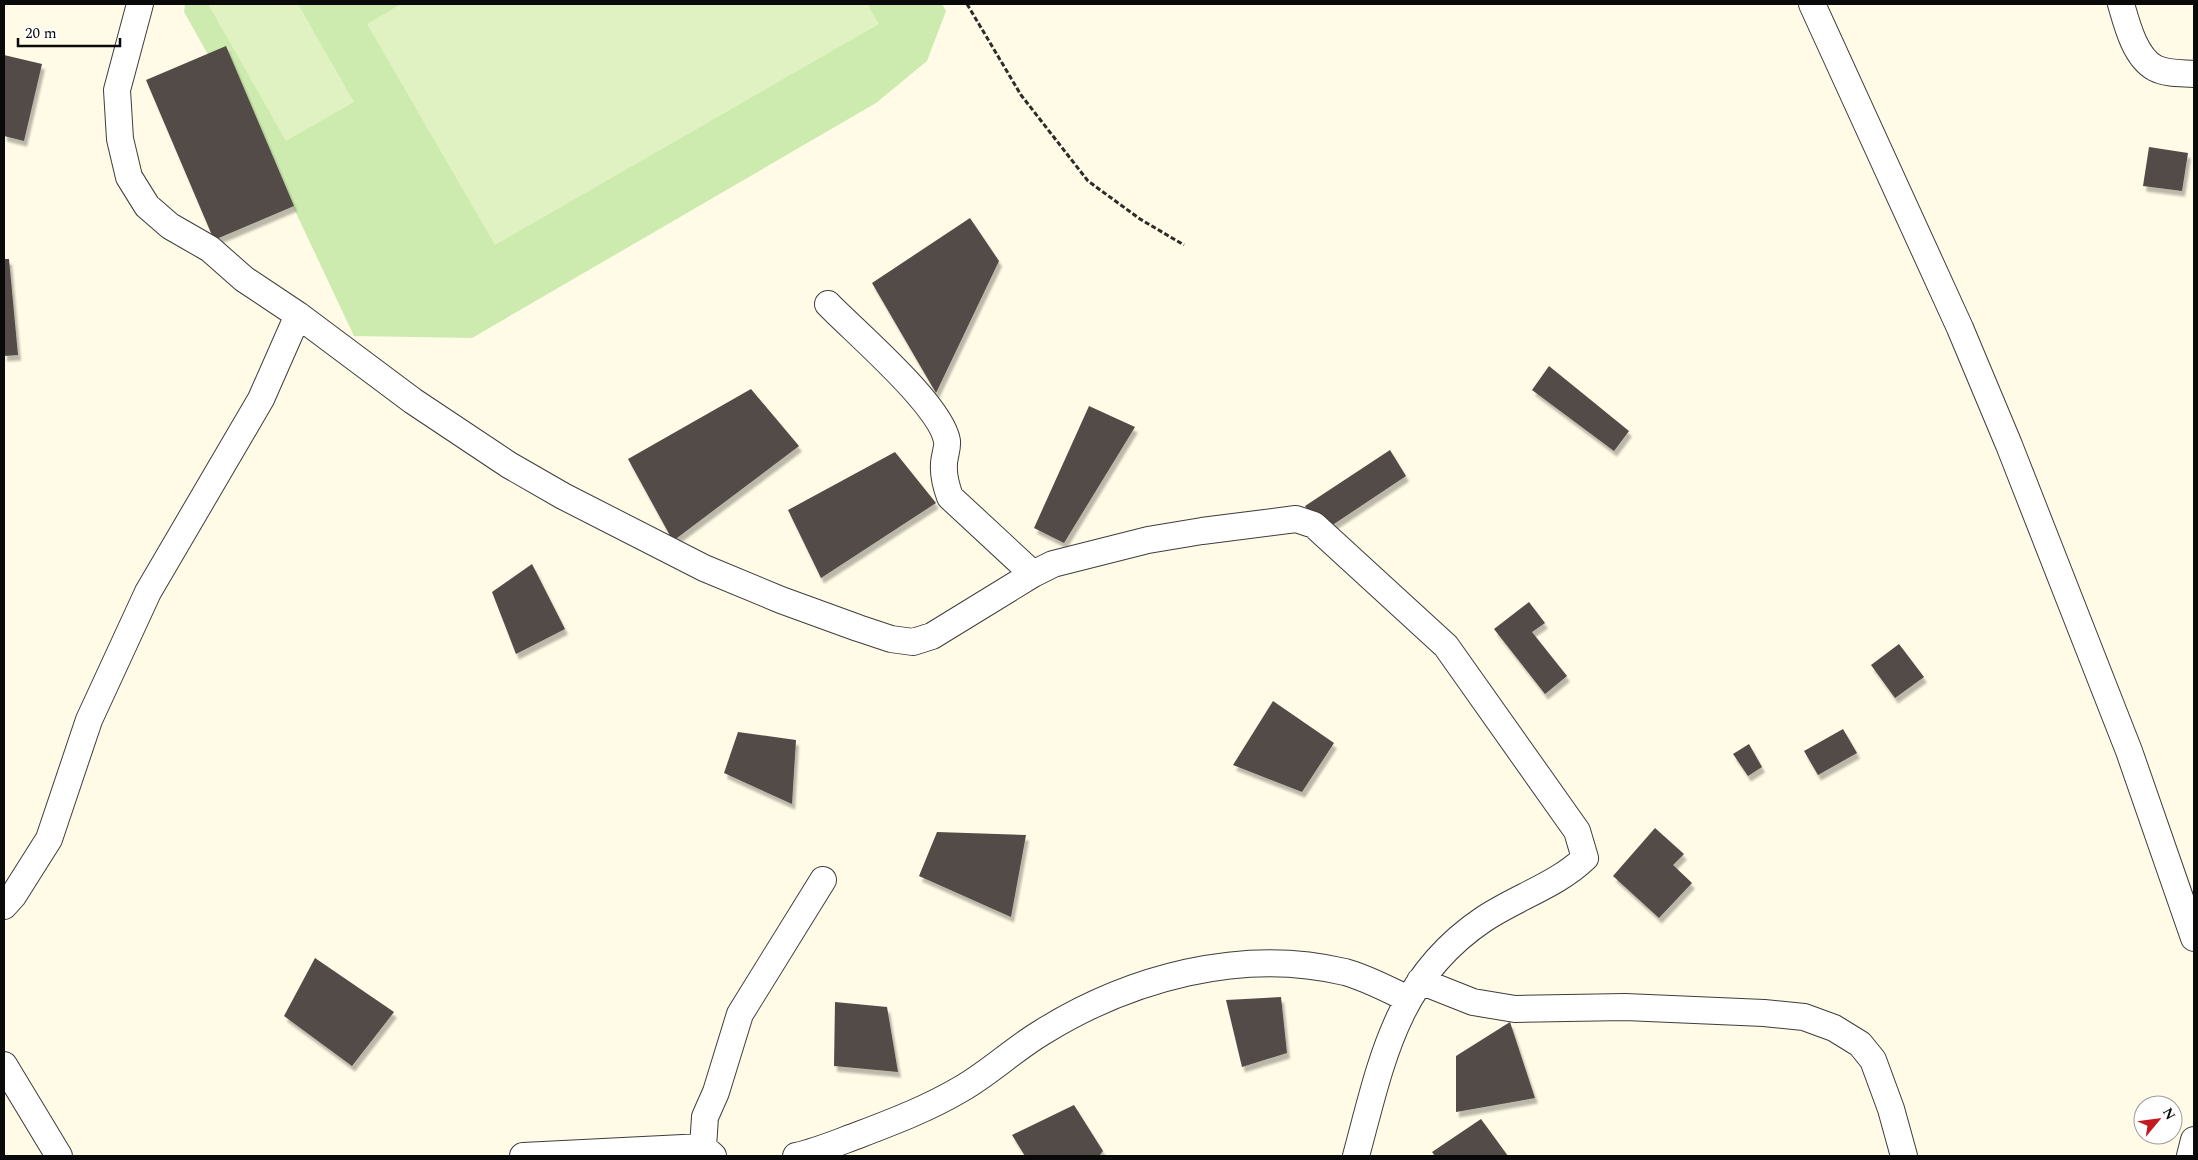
<svg xmlns="http://www.w3.org/2000/svg" width="2198" height="1160" viewBox="0 0 2198 1160" font-family="Spectral,serif">
  <defs>
    <filter id="shadow"><feDropShadow dx="3" dy="5.5" stdDeviation="1" flood-color="#0004"/></filter>
  </defs>
  <rect width="100%" height="100%" fill="#fffbe7"/>
  <path fill="#cdebaf" d="M185,4H942L946,11L927,61L876,103L472,338L354,336L288,196L184,12Z"/>
  <path fill="#e0f2c1" d="M208,4H298L354,102L286,141Z
    M401,4H867L879,24L495,245L367,24Z"/>
  <path fill="#534b46" filter="url(#shadow)" d="M226,46L294,206L214,240L146,80Z
    M4,55L42,64L24,141L4,136Z
    M2149,147L2188,153L2182,191L2143,186Z
    M970,218L999,261L936,393L872,283Z
    M4,259H9L18,355L4,356Z
    M1549,366L1629,431L1614,451L1532,390Z
    M751,389L799,446L673,541L628,459Z
    M1089,406L1135,427L1064,543L1034,528Z
    M1390,450L1406,476L1322,532L1305,506Z
    M895,452L936,503L821,578L788,510Z
    M532,564L565,629L516,654L492,592Z
    M1529,602L1545,623L1532,632L1567,676L1545,694L1494,629Z
    M1899,644L1924,677L1895,698L1871,665Z
    M1273,701L1334,743L1302,792L1233,765Z
    M1843,729L1857,753L1818,775L1804,751Z
    M738,732L796,740L792,804L724,773Z
    M1749,744L1762,767L1748,776L1733,754Z
    M1655,828L1684,854L1673,865L1692,883L1659,918L1613,876Z
    M937,832L1026,835L1011,917L919,876Z
    M315,958L394,1012L352,1066L284,1016Z
    M1281,997L1287,1053L1242,1067L1226,1000Z
    M835,1002L887,1007L898,1072L834,1066Z
    M1510,1022L1535,1098L1456,1112V1056Z
    M1074,1105L1103,1151L1099,1156H1025L1012,1135Z
    M1481,1119L1508,1156H1435L1432,1152Z"/>
  <g fill="none" stroke-linecap="round" stroke-linejoin="round">
    <defs>
      <path id="street" d="M140,4L117,90L120,139L129,177L147,206L170,226L210,249L244,279L298,315L413,401L509,465L563,496L704,568L781,600L858,628L891,639L913,642L932,636L1033,574L1053,564L1148,540L1202,531L1296,519L1314,525L1446,646L1577,831L1585,858C1557,885 1517,897 1484,919C1396,978 1382,1060 1356,1156
        M1812,4L1960,328L2009,445L2129,751L2194,938
        M2121,4C2127,25 2135,57 2155,68C2167,74 2182,73 2194,74
        M828,304C856,333 941,405 947,441C948,448 944,457 944,464C943,476 946,486 950,497L1033,574
        M4,906L13,896L49,839L89,720L148,592L261,399L298,315
        M1420,981L1473,1002L1515,1009L1625,1007L1764,1013L1804,1017L1834,1028L1860,1044L1873,1060L1891,1109L1904,1156
        M4,1065L59,1156
        M703,1147L705,1117L716,1092L740,1014L823,880
        M523,1156L703,1147L713,1156
        M796,1156C819,1151 839,1142 861,1134C895,1121 929,1108 961,1089C989,1073 1013,1050 1041,1033C1129,978 1242,947 1345,972C1367,978 1387,989 1408,999
        M2190,1156L2194,1140"/>
    </defs>
    <use href="#street" stroke="#3d3d3d" stroke-width="28"/>
    <path stroke="#2c2c2c" stroke-width="3" stroke-dasharray="5 2.5" stroke-linecap="butt" d="M967,4L1021,95L1088,181L1140,219L1184,245"/>
    <use href="#street" stroke="#fff" stroke-width="26"/>
  </g>
  <rect width="2198" height="1160" fill="none" stroke="#0a0a0a" stroke-width="10"/>
  <g transform="translate(2158 1120) rotate(61)"><circle r="24" fill="#ffffff" stroke="#9d9d9d"/>
  <path d="M0-4L9 19L0 12L-9 19Z" fill="#c21a20"/>
  <text y="-8" font-size="14" font-weight="bold" text-anchor="middle" fill="#0a0a0a">N</text>
  </g>
  <path d="M18 38v8h102v-8" fill="none" stroke="#0a0a0a" stroke-width="2.5"/>
  <text x="25" y="38" font-size="15" fill="#0a0a0a" stroke="#ffffff" stroke-width="4" paint-order="stroke">20 m</text>
</svg>
